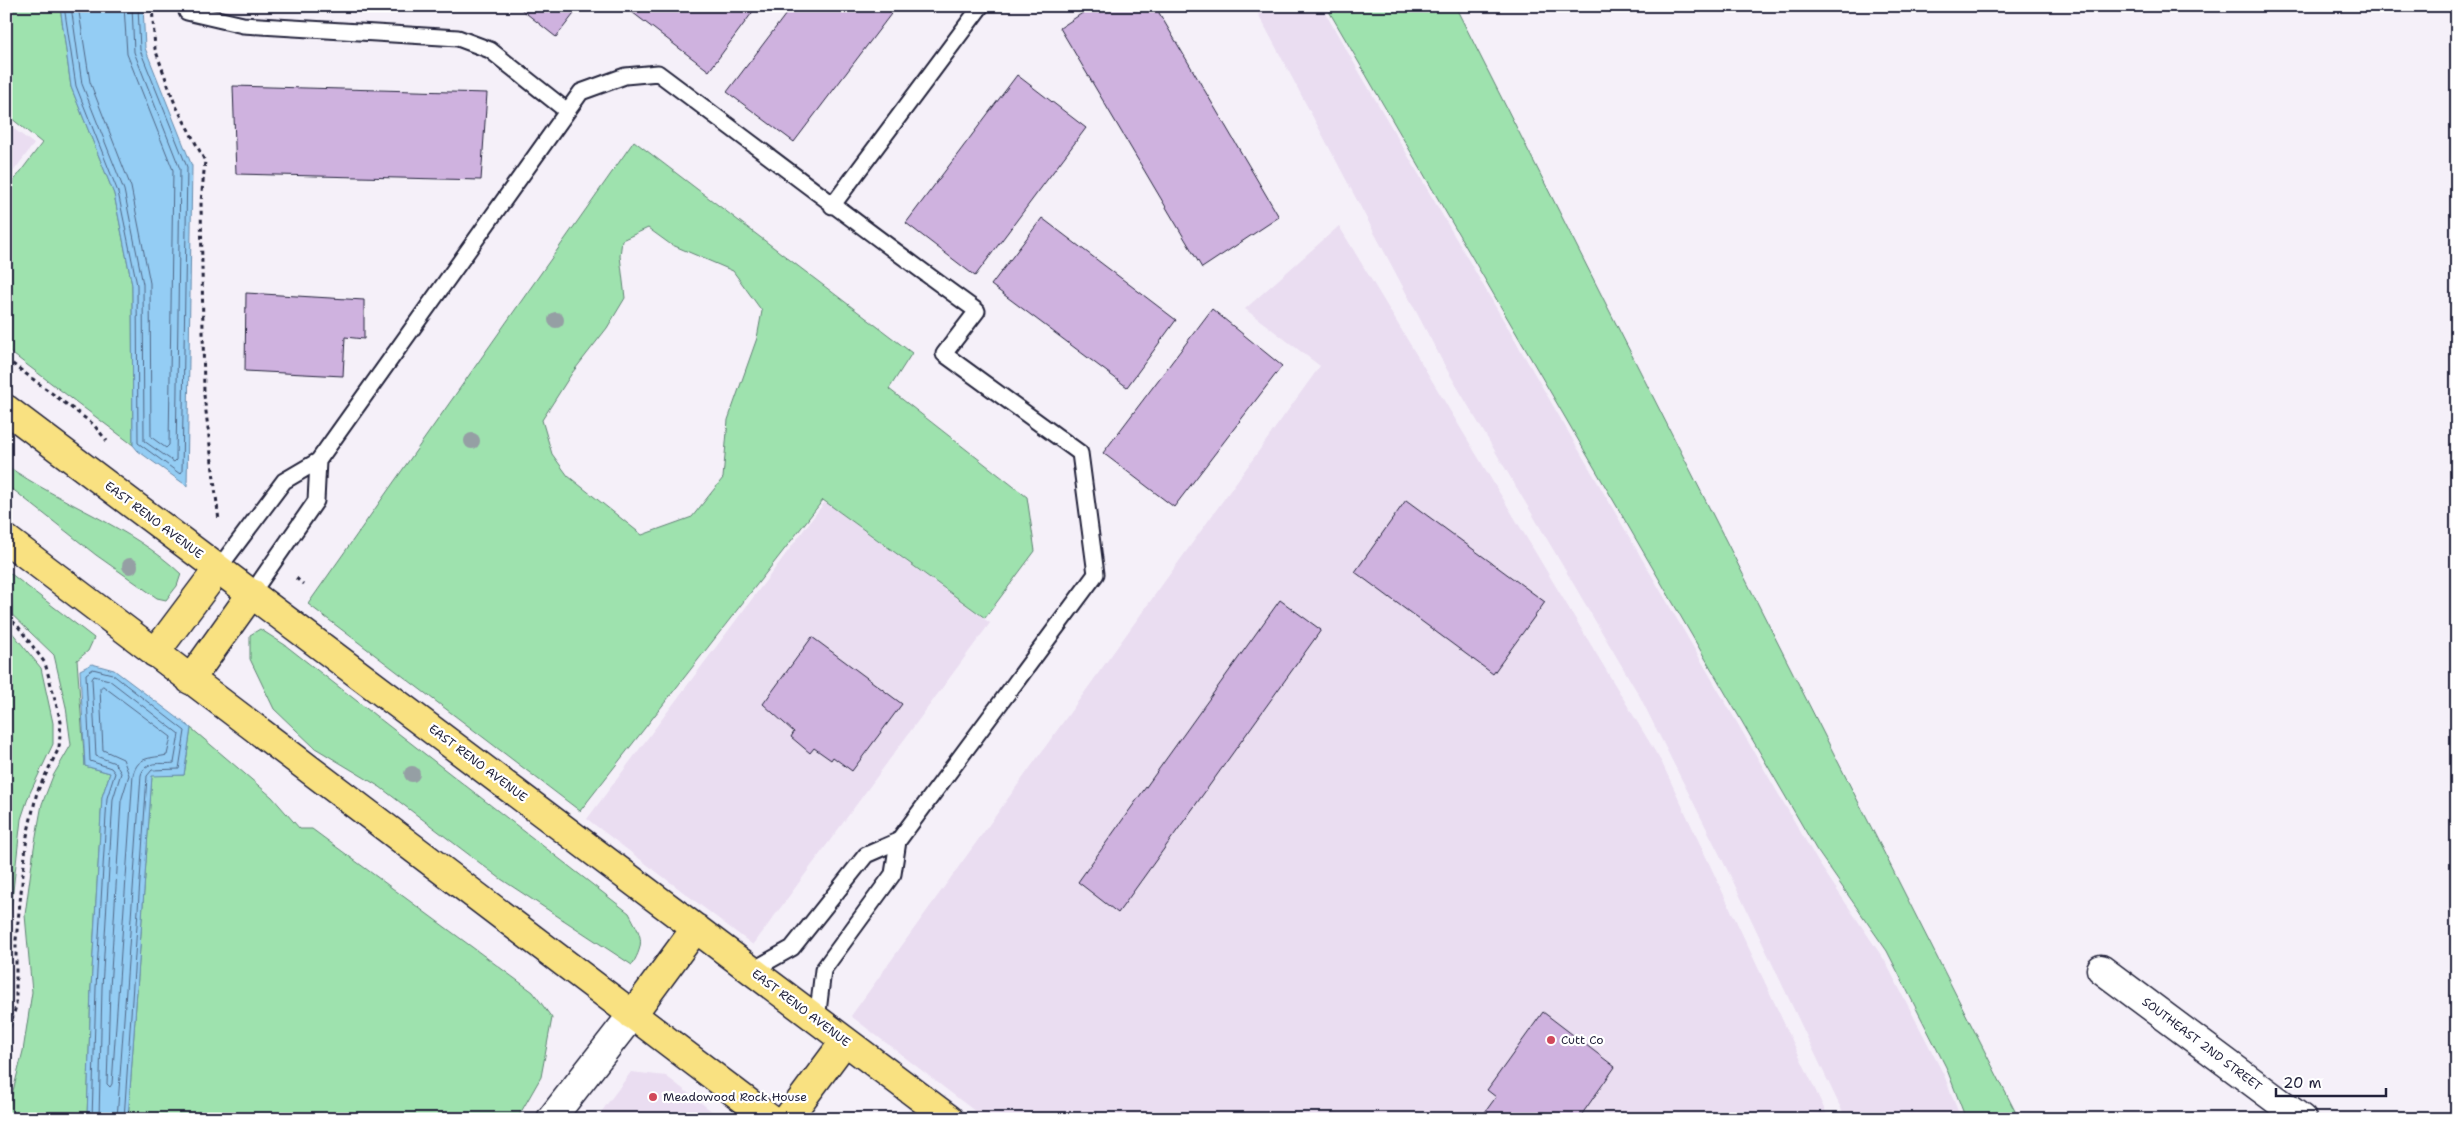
<svg xmlns="http://www.w3.org/2000/svg" width="2463" height="1125" viewBox="0 0 2463 1125" font-family="'Shantell Sans',sans-serif">
  <rect width="100%" height="100%" fill="#f5f0f9"/>
  <filter id="ink" filterUnits="userSpaceOnUse"><feTurbulence type="fractalNoise" baseFrequency=".02" numOctaves="2"/><feDisplacementMap in="SourceGraphic" scale="10" xChannelSelector="R" yChannelSelector="G"/><feConvolveMatrix kernelMatrix="1 2 1 2 8 2 1 2 1" color-interpolation-filters="sRGB"/></filter>
  <g filter="url(#ink)">
    <path fill="#eaddf1" d="M1254,6H1321L1818,862L1885,961L1944,1075L1961,1119H1846L1731,877L1639,695L1446,368Z
      M6,123L34,144L6,181Z
      M1339,226L1662,763L1829,1119H985L851,1016L1320,366L1245,309Z
      M824,503L828,504L990,623L753,945L587,819Z
      M631,1072L666,1076L722,1119H596Z"/>
    <path fill="#9ee2ae" stroke="#608274" fill-rule="evenodd" d="M6,6H60L71,87L114,194L132,285L133,445L6,349V191L42,143L6,114Z
      M1326,6H1455L2019,1119H1966L1946,1067L1887,951L1816,849Z
      M634,141L912,353L889,389L1027,497L1035,551L985,618L823,500L580,811L308,604ZM648,228L670,244L733,271L762,311L757,338L728,420L723,478L692,517L642,535L568,476L552,454L542,420L572,373L607,328L625,298L620,256L622,240Z
      M6,465C62,505 131,526 181,574L177,586L166,600L157,598L96,555L15,491L6,486Z
      M6,570L94,638L88,651L77,660L85,766L110,773L102,797L91,988L87,1119H6L23,1051L32,992L25,915L34,848L42,804L53,776L71,745L66,707L54,655L6,609Z
      M6,625L41,668L53,723V744L29,795L21,819L8,936L10,1004L6,1017Z
      M260,629L285,645L629,913C641,936 646,941 632,965L501,879L380,787L315,748L274,709L250,659V635Z
      M191,728L272,797L300,829H312L533,992L552,1018L541,1077L517,1119H128L152,775H184Z"/>
    <path fill="#94cdf4" stroke="#6689aa" d="M60,6H143L145,48L192,166L187,486L138,451L133,445L132,285L114,194L71,87Z
      M92,664L114,670L191,728L184,775L152,776L128,1119H87L91,988L102,797L110,773L85,766L80,670Z"/>
    <g fill="none" stroke-linecap="round" stroke-linejoin="round">
      <path stroke="#506685" stroke-width="1" d="M64,6L76,86L118,192L137,285L138,443L180,474L182,472L187,167L140,50L138,6
        M71,6L82,84L124,190L143,284L144,441L174,462L176,460L180,169L134,52L132,6
        M78,6L90,82L131,187L150,283L151,437L166,448L169,445L173,170L127,54L124,6
        M103,686L171,737L167,755C151,759 138,755 133,775L112,1084L110,1087L107,1084L110,989L121,801L129,775L123,759L103,750L100,689Z
        M92,1119L96,988L107,798L115,773L111,768L90,761L86,674L93,669L112,674L185,731L179,769L152,770L147,776L124,1119
        M99,1119L102,988L113,799L121,773L115,763L96,756L92,679L94,676L109,680L179,734L174,763C162,765 146,759 141,775L117,1119"/>
    </g>
    <path fill="#cfb2df" stroke="#22223b" d="M517,6H580L556,37Z
      M624,6H757L709,71Z
      M792,6H897L794,142L727,92Z
      M1093,6H1155L1279,217L1202,268L1060,28Z
      M1017,75L1086,128L975,276L906,223Z
      M233,86L487,93L481,180L236,174Z
      M1042,218L1176,320L1127,387L991,285Z
      M246,293L364,300V339L345,337L343,376L245,371Z
      M1212,309L1282,366L1174,507L1103,453Z
      M1406,500L1545,602L1493,674L1355,572Z
      M1280,600L1321,630L1118,913L1078,882Z
      M812,637L902,704L852,771L833,757L831,760L814,748L810,753L791,737L794,732L763,704Z
      M1543,1012L1615,1067L1582,1114L1588,1119H1480L1496,1097L1487,1090Z"/>
    <g fill="none" stroke-linecap="round" stroke-linejoin="round">
      <defs>
        <path id="service" d="M187,6V12L243,25L458,38L490,50L567,111
          M832,206L981,6
          M218,569L284,481L318,461L581,92L625,76L658,73C764,152 869,233 977,311L944,354L1080,453L1096,574L898,841L893,874L823,970L817,1020
          M252,593L316,501L318,461
          M751,971L792,948L866,855L898,841"/>
        <path id="minor" d="M2101,969L2302,1119
          M551,1119L632,1015"/>
        <path id="primary" d="M6,409L949,1119
          M6,539L770,1119
          M155,653L218,569
          M190,680L252,593
          M632,1015L696,928
          M787,1119L845,1041"/>
      </defs>
      <use href="#service" stroke="#22223b" stroke-width="19"/>
      <use href="#minor" stroke="#22223b" stroke-width="31"/>
      <use href="#primary" stroke="#22223b" stroke-width="31"/>
      <path stroke="#22223b" stroke-width="3" stroke-dasharray="4 4" stroke-linecap="butt" d="M152,6L155,49L175,104L205,161L201,202L204,395L219,521
        M6,359L93,424L107,441
        M296,578L303,584
        M6,616L17,625L45,663L61,722L59,748L37,792L27,836L16,940V1006L6,1041"/>
      <use href="#service" stroke="#fff" stroke-width="15"/>
      <use href="#minor" stroke="#fff" stroke-width="28"/>
      <use href="#primary" stroke="#f9e181" stroke-width="28"/>
    </g>
    <g fill="#959fa4">
      <circle cx="556" cy="320" r="8"/>
      <circle cx="472" cy="441" r="8"/>
      <circle cx="130" cy="566" r="8"/>
      <circle cx="412" cy="774" r="8"/>
    </g>
  </g>
  <g fill="#d1495b" stroke="#fff" stroke-width="2">
    <circle cx="1551" cy="1040" r="5"/>
    <circle cx="653" cy="1097" r="5"/>
  </g>
  <g text-anchor="middle" stroke-width="4.5" stroke-linejoin="round" paint-order="stroke">
    <g font-size="12" fill="#22223b" stroke="#fff">
      <text transform="translate(154 520) rotate(37)" y="4">EAST RENO AVENUE</text>
      <text transform="translate(478 763) rotate(37)" y="4">EAST RENO AVENUE</text>
      <text transform="translate(801 1008) rotate(37)" y="4">EAST RENO AVENUE</text>
      <text transform="translate(2202 1044) rotate(37)" y="4">SOUTHEAST 2ND STREET</text>
    </g>
    <g font-size="12" fill="#22223b" stroke="#fff" text-anchor="start">
      <text x="1561" y="1044">Cutt Co</text>
      <text x="663" y="1101">Meadowood Rock House</text>
    </g>
  </g>
  <rect width="2463" height="1125" fill="none" stroke="#fff" stroke-width="25"/>
  <rect x="12" y="12" width="2438" height="1100" fill="none" stroke="#22223b" stroke-width="2" filter="url(#ink)"/>
  <path d="M2276 1088v8h110v-8" fill="none" stroke="#22223b" stroke-width="2.5"/>
  <text x="2283" y="1088" font-size="15" fill="#22223b" stroke="#ffffff" stroke-width="4" paint-order="stroke">20 m</text>
</svg>
